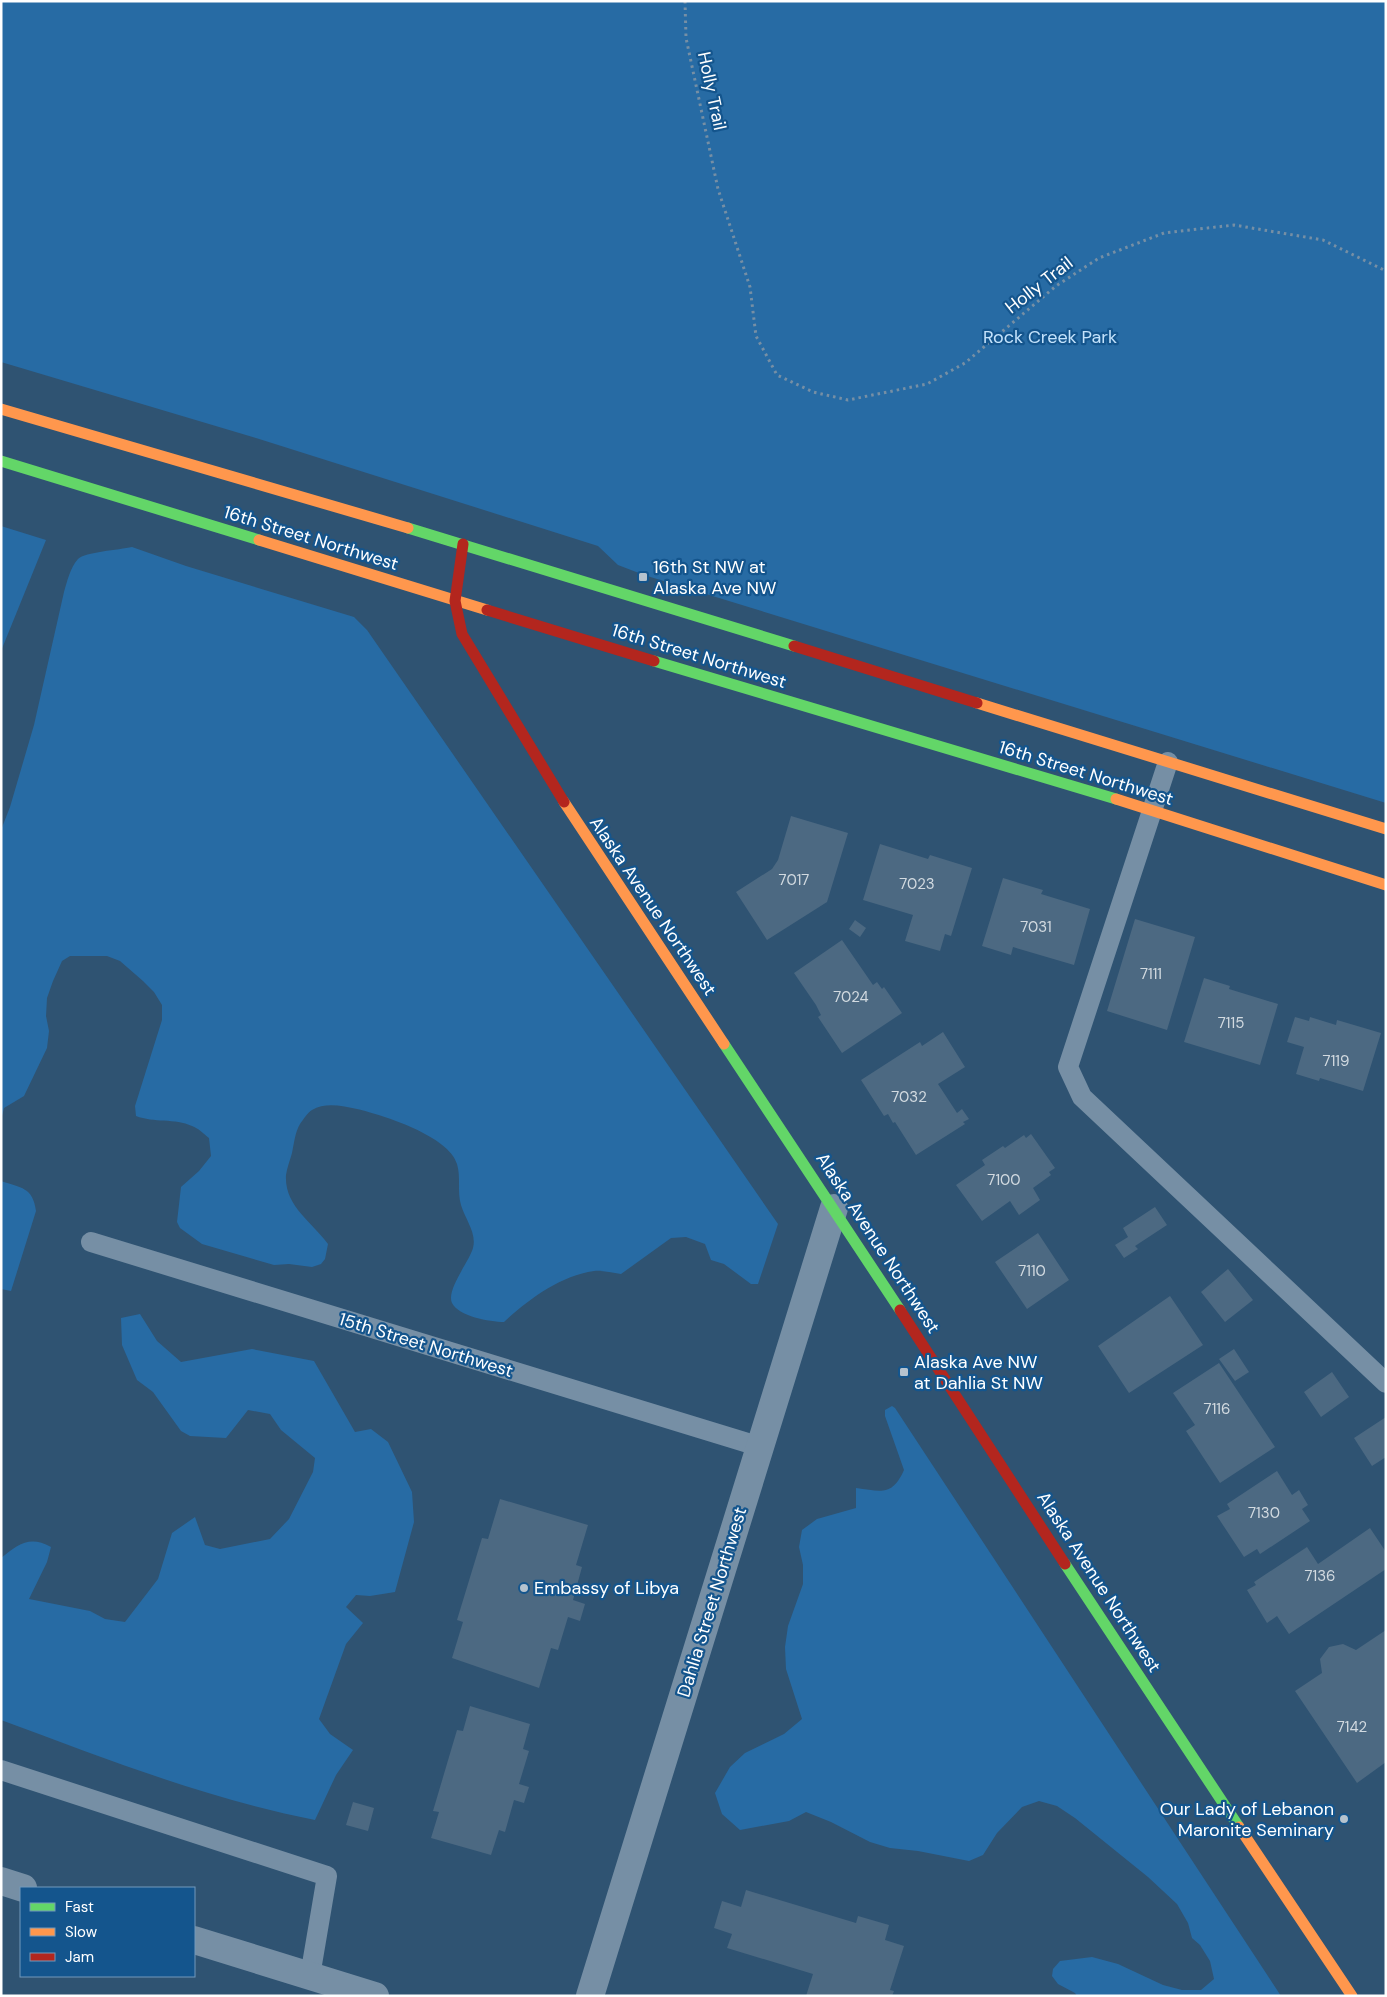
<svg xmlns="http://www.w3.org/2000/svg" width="1387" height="1997" viewBox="0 0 1387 1997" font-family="'DM Sans',sans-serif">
  <rect width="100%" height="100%" fill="#2f5372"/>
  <path fill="#276ba4" d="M1,1H1386V803L644,575L618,565L598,546L256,438L1,362Z
    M1,526L46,540L1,651Z
    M132,547L186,566L354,617L367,630L778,1224L758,1284H751L724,1264L711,1260L705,1244L686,1237L671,1238L621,1274C612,1273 602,1270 594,1271C560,1276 529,1299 504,1322C490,1322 458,1316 452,1303C446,1290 469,1262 473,1248C477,1233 465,1219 461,1205C457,1192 461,1177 457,1164C449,1136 383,1115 357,1109C343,1106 325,1102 312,1110C308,1112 303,1120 300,1124C295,1132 294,1144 292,1153C290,1160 287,1168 286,1175C284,1206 312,1222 328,1244L325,1259L321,1264L312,1267L289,1264L274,1265L202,1244L180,1228L177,1222L181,1187L199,1171L211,1156L209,1138C204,1134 198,1128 192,1126C175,1118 154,1123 136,1116L135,1106L162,1020V1005L154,992L143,981L120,961L107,956H70L62,961L53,981L47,998L46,1016L49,1031L47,1048L24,1096L4,1108L1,1120V830L10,807L34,725L64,592C67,582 70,568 78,559C85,552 119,550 132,547Z
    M1,1181C21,1188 33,1187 36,1211L11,1291L1,1289Z
    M140,1314L157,1341L181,1362L252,1349L314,1361L355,1432L371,1429L388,1442L412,1492L414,1522L395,1592L370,1596L356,1595L346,1607L363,1623L346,1644L319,1719L330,1734L353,1750L336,1775L315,1820C207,1799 104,1758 1,1720V1558C18,1545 29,1535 51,1547L47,1562L29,1599L90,1611L105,1619L125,1622L158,1579L172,1533L195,1517L205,1545L220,1549L270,1539L289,1519L313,1472L315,1458L281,1430L270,1414L248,1410L226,1438L190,1436L181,1431L153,1392L137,1380L122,1345L121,1318Z
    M892,1406L895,1408L1281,1996H1077L1075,1993L1058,1984L1052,1976L1053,1969L1060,1961L1092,1957L1118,1964L1163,1985L1182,1990H1201L1214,1979L1210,1961L1200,1945L1192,1938L1188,1923L1177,1904L1148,1877L1075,1818L1057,1806L1039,1801L1022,1807L997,1833L983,1855L969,1861L918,1851L890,1848L870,1842L831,1822L806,1812L789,1821L740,1830L722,1814L715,1793L730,1767L745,1753L784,1734L802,1719L786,1669L785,1647L788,1626L803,1584V1565L799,1547L802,1530L817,1519L856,1508V1488C881,1491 892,1497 904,1470L885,1416V1410Z"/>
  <path fill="#4c6982" d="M791,816L848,833L827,902L767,940L736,892L772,869L778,860Z
    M880,844L928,859L930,855L972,868L951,936L945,934L940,951L905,941L913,915L863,900Z
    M1003,878L1043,890L1041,894L1090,909L1074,965L1013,947L1011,955L982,946Z
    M1135,919L1195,937L1167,1030L1107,1011Z
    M855,920L866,928L860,937L849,929Z
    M842,940L873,985L877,982L882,989L884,987L902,1013L842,1053L818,1017L821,1015L816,1005L794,973Z
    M1204,978L1230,986L1229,989L1278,1004L1260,1065L1184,1042Z
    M1295,1017L1309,1021L1310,1017L1336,1025L1337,1020L1381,1033L1363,1091L1320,1078L1319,1081L1296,1074L1304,1047L1287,1042Z
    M943,1032L965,1067L938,1084L957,1113L962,1109L969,1119L963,1122L965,1124L916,1155L895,1122L893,1123L888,1114L884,1116L861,1080L920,1042L922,1046Z
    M1031,1134L1055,1168L1049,1172L1051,1175L1033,1188L1040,1200L1019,1215L1010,1201L982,1221L956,1185L985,1165L982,1160L1003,1146L1005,1148L1024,1135L1026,1138Z
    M1155,1207L1167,1225L1135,1246L1138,1249L1124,1258L1115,1245L1128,1237L1123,1228Z
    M1038,1233L1069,1280L1027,1309L995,1262Z
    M1228,1269L1253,1300L1225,1322L1201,1292Z
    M1170,1296L1203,1345L1129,1393L1098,1346Z
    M1234,1349L1249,1372L1235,1381L1219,1359Z
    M1219,1363L1275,1447L1220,1483L1186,1431L1195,1425L1173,1393Z
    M1332,1372L1349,1397L1321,1417L1304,1392Z
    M1386,1417V1457L1372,1466L1354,1438Z
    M1277,1471L1292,1495L1299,1490L1308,1505L1302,1509L1310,1521L1260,1554L1257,1549L1244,1557L1217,1516L1230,1509L1227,1504Z
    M500,1499L588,1525L576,1565L582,1567L573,1600L585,1604L580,1621L568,1617L558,1650L551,1648L539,1688L452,1658L463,1622L457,1620L482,1538L488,1539Z
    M1370,1528L1386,1552V1569L1289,1634L1277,1616L1267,1623L1247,1590L1256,1585L1254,1582L1307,1547L1318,1564Z
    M1386,1630V1762L1357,1783L1295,1691L1322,1673L1320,1659L1329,1647L1343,1644L1356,1650Z
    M470,1706L530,1724L523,1749L529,1751L519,1784L529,1787L524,1803L514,1800L505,1832L499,1830L491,1855L431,1838L439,1812L433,1811L457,1730L463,1731Z
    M353,1802L374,1808L368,1831L346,1825Z
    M746,1890L856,1923L858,1916L889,1925L885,1940L904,1946L890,1990L894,1991L892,1996H806L813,1974L727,1948L732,1934L714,1928L722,1901L741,1907Z"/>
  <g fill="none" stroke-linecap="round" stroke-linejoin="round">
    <path stroke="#768fa5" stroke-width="3" stroke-dasharray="2.5 4" stroke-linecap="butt" d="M685,1L686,38L718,189L750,287L756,336L777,375L813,392L848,400L927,384L965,363L1056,286L1099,258L1164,233L1234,225L1323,240L1386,271"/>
    <path stroke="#768fa5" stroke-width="20" d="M1168,762L1068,1067L1082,1097L1386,1383
      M91,1242L761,1447
      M1,1770L327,1876L310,1976"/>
    <path stroke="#768fa5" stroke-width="28" d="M1,1881L23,1888
      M194,1940L375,1996
      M590,1996L834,1208"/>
    <path stroke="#63d668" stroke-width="11" d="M1,461L259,540
      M408,528L794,646
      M654,661L1116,799
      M724,1044L900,1310
      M1065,1564L1239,1827"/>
    <path stroke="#ff974d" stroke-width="11" d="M1,409L408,528
      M259,540L487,610
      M977,703L1386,829
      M1116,799L1386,885
      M564,802L724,1044
      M1239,1827L1352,1996"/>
    <path stroke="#b3261e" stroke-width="11" d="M463,544L455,601L462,634L564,802
      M487,610L654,661
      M794,646L977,703
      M900,1310L1065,1564"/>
  </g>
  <g fill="#b6c3ce" stroke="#14558d" stroke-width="2">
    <rect x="638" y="572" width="10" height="10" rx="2.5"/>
    <rect x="899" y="1367" width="10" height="10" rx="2.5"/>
    <circle cx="524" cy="1588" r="5"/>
    <circle cx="1344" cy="1819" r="5"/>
  </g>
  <g text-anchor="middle" stroke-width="4.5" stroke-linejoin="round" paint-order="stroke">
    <g font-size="15" fill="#d2dae0">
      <text x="794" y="885">7017</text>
      <text x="917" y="889">7023</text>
      <text x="1036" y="932">7031</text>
      <text x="1151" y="979">7111</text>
      <text x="851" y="1002">7024</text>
      <text x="1231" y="1028">7115</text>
      <text x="1336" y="1066">7119</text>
      <text x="909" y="1102">7032</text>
      <text x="1004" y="1185">7100</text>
      <text x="1032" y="1276">7110</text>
      <text x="1217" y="1414">7116</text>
      <text x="1264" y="1518">7130</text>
      <text x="1320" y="1581">7136</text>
      <text x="1352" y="1732">7142</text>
    </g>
    <g font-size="18" fill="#fff" stroke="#14558d">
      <text transform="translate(712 91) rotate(78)" y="6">Holly Trail</text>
      <text transform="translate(1039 285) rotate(-38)" y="6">Holly Trail</text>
      <text transform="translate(311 538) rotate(17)" y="6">16th Street Northwest</text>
      <text transform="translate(699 656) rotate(17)" y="6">16th Street Northwest</text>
      <text transform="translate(1086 773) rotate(17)" y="6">16th Street Northwest</text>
      <text transform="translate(653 906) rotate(56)" y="6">Alaska Avenue Northwest</text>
      <text transform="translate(878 1243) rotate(57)" y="6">Alaska Avenue Northwest</text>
      <text transform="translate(426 1345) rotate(17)" y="6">15th Street Northwest</text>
      <text transform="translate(1099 1582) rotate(57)" y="6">Alaska Avenue Northwest</text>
      <text transform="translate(712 1602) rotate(-73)" y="6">Dahlia Street Northwest</text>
    </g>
    <g font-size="18" fill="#c4e3fc" stroke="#14558d">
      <text x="1050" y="343">Rock Creek Park</text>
    </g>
    <g font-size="18" fill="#fff" stroke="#14558d" text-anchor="start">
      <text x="653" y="573">16th St NW at<tspan x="653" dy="21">Alaska Ave NW</tspan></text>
      <text x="914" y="1368">Alaska Ave NW<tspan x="914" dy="21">at Dahlia St NW</tspan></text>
      <text x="534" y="1594">Embassy of Libya</text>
      <text x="1334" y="1815" text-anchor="end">Our Lady of Lebanon<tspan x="1334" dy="21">Maronite Seminary</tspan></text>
    </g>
  </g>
  <rect width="1387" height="1997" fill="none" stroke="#ffffff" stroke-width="5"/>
  <rect x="20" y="1887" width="175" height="90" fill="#14558d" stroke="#7299bb"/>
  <rect x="30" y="1903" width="25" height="8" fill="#63d668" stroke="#7299bb"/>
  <text x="65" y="1912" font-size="15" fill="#ffffff">Fast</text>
  <rect x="30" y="1928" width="25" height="8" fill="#ff974d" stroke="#7299bb"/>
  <text x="65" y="1937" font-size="15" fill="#ffffff">Slow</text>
  <rect x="30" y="1953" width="25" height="8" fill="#b3261e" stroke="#7299bb"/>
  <text x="65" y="1962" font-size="15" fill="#ffffff">Jam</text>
</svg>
